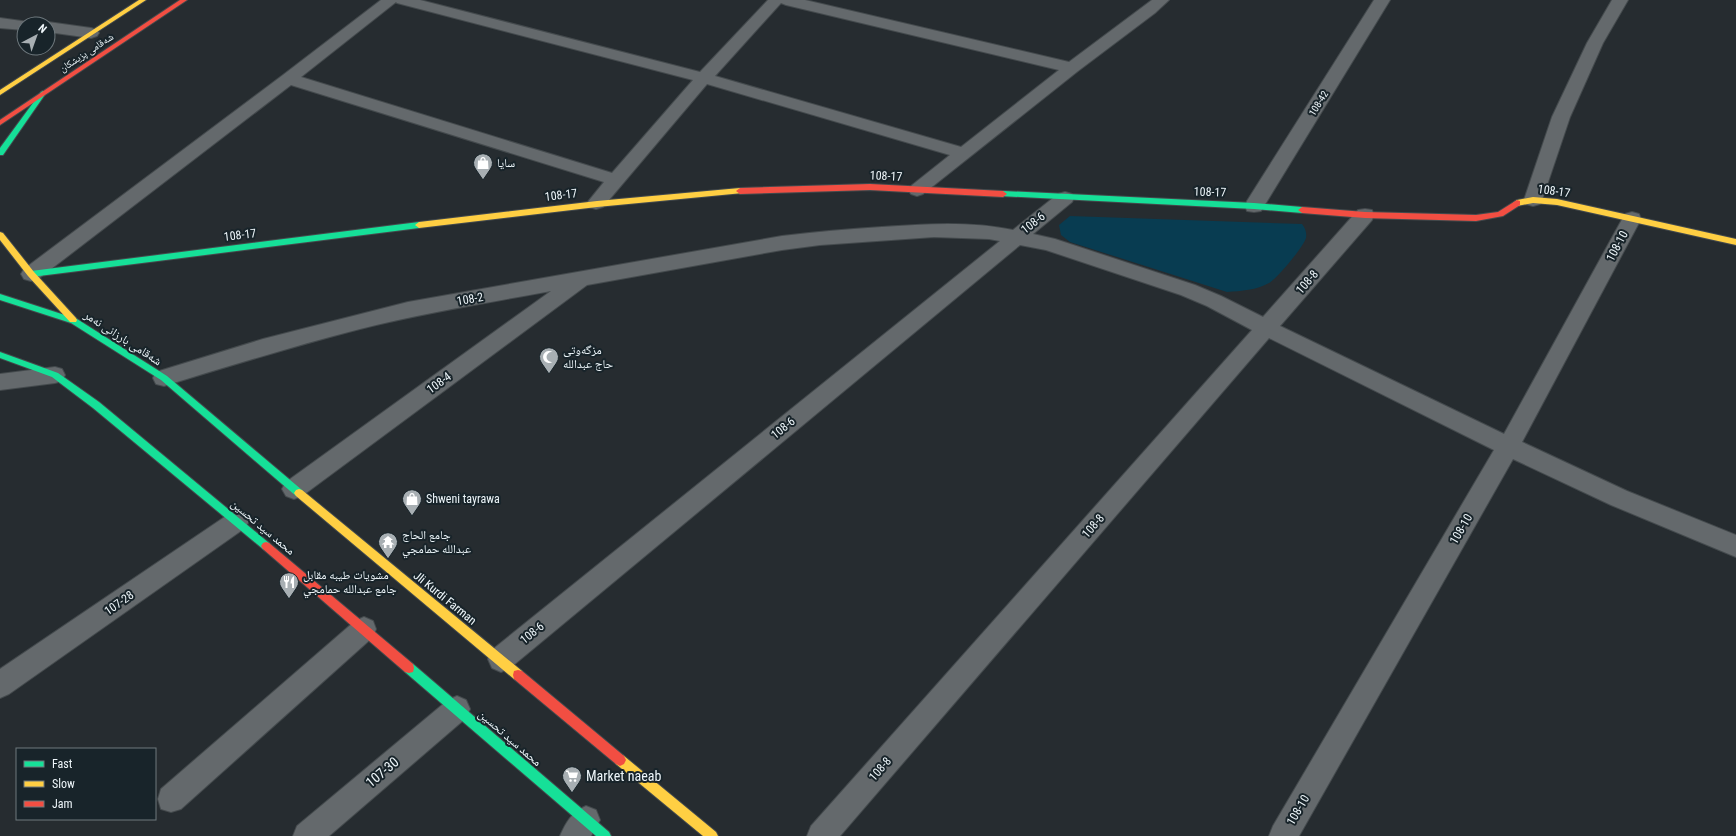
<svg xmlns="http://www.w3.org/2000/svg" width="1736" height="836" viewBox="0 0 1736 836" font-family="'Roboto Condensed','Noto Naskh Arabic',sans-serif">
  <rect width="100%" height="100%" fill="#262c30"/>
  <path fill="#083c51" d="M1070,216L1302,224C1305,228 1307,232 1306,238C1304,246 1277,279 1269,283C1257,290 1241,291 1227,292L1070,242L1061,235L1059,225Z"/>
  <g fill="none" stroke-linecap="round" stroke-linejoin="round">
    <defs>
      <path id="lane" d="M55,367L62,369L65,375L62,381L55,383L0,390V374Z
        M364,617L373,621L376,629L373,637L181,809L171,812L161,809L158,799L161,789L355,621Z
        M586,806L596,810L600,820L591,836H560C566,822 572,812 586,806Z"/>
      <path id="street" d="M381,0H420L700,72L768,0H805L1069,62L1152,0H1169L1155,13L1078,71L923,194L917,196L911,194L908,190L911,186L950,155L707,84L603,207L596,209L589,207L587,203L604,182L291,85L38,279L31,281L24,279L21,274L24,269L283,75ZM396,2L397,3L693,80L612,173L301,77ZM781,3L786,5L1059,70L961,147L715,76Z
        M1374,0H1390L1261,211L1254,212L1247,211L1245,206L1247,201Z
        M1612,0H1628L1603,43L1570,117L1542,200L1540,204L1533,206L1526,204L1524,200L1552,117L1587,43Z
        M0,18L29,22L31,24H24V30L0,28Z
        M48,22L91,28L97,30L99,33L97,36L91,38L48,32V24H42Z
        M1065,192L1072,194L1074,198L1072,202L1033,234L1055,239L1195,285L1221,296L1263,317L1358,210L1365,209L1372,210L1374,215L1372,220L1280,326L1504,434L1625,214L1632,212L1639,214L1641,219L1522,442L1627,491L1736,535V557L1611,505L1513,459L1299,836H1269L1273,826L1494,450L1269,338L840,836H807L811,826L1252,330L1207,306L1181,295L1046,250L1020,245L510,668L501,672L492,668L488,659L492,650L1000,241L989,239L934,237L820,245L782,250L587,285L302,496L294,499L286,496L282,489L286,482L551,291C487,303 422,313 360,329C294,346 229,366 164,386L156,384L153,378L156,372L263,339L408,302L782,236C815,232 849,229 882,227C926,224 970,221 1013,230L1058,194Z
        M237,511L245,514L249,521L245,528L9,694L0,698V669L229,514Z
        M457,696L466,700L470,709L466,718L329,836H293L297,826L448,700Z"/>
      <path id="fast" d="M43,91L46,93L3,155H0V148L41,92Z
        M1003,191L1254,203L1302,207L1306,210L1302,213L1254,209L1000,196L999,194Z
        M419,222L423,225L419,228L31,277L27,274L31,271Z
        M0,294L77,319L167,376L302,490L304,493L302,496L299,497L296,496L161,380L71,323L0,300Z
        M0,352L58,373L99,402L269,543L271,546L269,549L266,550L263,549L93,408L52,377L0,358Z
        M409,663L413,664L609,832L611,836H596L405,672L404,668L405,664Z"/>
      <path id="slow" d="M139,0H146L0,95V90Z
        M740,188L743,189V193L597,207L419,228L415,225L419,222L597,201Z
        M1533,197L1557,199L1736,239V245L1557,205L1533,203L1517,206L1513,203L1517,200Z
        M0,232L3,233L34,272L76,318L77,320L76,322H70L28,276L0,240Z
        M299,489L302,490L522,671L523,675L522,679L518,680L514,679L296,496L294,493L296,490Z
        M620,754L624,756L716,832L718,836H703L616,764L614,760L616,756Z"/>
      <path id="jam" d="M180,0H187L0,125V120Z
        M870,184L1003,191L1007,194L1003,197L870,190L740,194L736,191L740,188Z
        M1517,200L1520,201V205L1503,216L1476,221L1365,218L1302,213L1298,210L1302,207L1365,212L1476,215L1498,212Z
        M266,542L269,543L413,664L414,668L413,672L409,673L405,672L263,549L261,546L263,543Z
        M518,670L522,671L624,756L626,760L624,764L620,766L616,764L514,679L513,675L514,671Z"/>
    </defs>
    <use href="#lane" stroke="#444a4d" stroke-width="2"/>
    <use href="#street" stroke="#444a4d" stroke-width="2"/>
    <use href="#fast" stroke="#444a4d" stroke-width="2"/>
    <use href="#slow" stroke="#444a4d" stroke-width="2"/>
    <use href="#jam" stroke="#444a4d" stroke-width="2"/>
    <use href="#lane" fill="#64696c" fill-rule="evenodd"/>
    <use href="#street" fill="#64696c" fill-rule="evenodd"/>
    <use href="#fast" fill="#16e098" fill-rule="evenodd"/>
    <use href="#slow" fill="#ffcf43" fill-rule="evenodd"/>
    <use href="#jam" fill="#f24e42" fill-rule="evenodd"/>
  </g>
  <defs>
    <symbol id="shop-pin" viewBox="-11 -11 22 30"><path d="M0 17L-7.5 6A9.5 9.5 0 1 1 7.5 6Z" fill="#a8afb3" stroke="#18242a"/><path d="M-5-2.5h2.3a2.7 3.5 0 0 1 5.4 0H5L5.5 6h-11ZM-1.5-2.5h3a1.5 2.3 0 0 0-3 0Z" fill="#fff"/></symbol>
    <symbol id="mosque-pin" viewBox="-11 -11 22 30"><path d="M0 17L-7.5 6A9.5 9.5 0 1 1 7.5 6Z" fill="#a8afb3" stroke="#18242a"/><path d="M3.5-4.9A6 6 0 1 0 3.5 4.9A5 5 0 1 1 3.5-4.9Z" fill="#fff"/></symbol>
    <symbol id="temple-pin" viewBox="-11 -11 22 30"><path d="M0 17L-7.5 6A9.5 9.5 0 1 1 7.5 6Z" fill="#a8afb3" stroke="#18242a"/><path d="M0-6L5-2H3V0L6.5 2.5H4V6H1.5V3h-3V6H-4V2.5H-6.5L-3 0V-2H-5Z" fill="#fff"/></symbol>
    <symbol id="restaurant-pin" viewBox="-11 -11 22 30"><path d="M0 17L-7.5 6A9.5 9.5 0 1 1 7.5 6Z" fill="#a8afb3" stroke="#18242a"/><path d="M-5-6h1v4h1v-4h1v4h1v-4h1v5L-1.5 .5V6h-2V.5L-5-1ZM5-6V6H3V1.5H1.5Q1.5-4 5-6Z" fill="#fff"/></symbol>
    <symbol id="supermarket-pin" viewBox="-11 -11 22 30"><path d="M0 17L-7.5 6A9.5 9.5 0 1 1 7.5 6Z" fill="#a8afb3" stroke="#18242a"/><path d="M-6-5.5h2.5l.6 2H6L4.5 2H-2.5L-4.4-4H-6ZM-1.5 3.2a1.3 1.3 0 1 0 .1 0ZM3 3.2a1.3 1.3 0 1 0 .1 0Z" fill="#fff"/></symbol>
  </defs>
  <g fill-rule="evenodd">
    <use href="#shop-pin" x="472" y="152" width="22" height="30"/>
    <use href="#mosque-pin" x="538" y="346" width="22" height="30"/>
    <use href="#shop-pin" x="401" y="488" width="22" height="30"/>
    <use href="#temple-pin" x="377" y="531" width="22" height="30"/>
    <use href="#restaurant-pin" x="278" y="571" width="22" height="30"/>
    <use href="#supermarket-pin" x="561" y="765" width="22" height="30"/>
  </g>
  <g text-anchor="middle" stroke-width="4" stroke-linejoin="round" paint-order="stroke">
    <g font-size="10" fill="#eef6fa" stroke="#18242a">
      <text transform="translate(86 52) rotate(-33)" y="4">شەقامی پزیشکان</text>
      <text transform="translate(1318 103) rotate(-58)" y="4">108-42</text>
    </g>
    <g font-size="12" fill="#eef6fa" stroke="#18242a" text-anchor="start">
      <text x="497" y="167">سايا</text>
      <text x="563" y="354">مزگەوتی<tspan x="563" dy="14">حاج عبدالله</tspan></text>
      <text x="426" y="503">Shweni tayrawa</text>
      <text x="402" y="539">جامع الحاج<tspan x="402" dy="14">عبدالله حمامجي</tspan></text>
      <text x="303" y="579">مشويات طيبه مقابل<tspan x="303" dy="14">جامع عبدالله حمامجي</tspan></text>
    </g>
    <g font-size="12" fill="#eef6fa" stroke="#18242a">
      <text transform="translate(886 176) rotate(3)" y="4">108-17</text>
      <text transform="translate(1554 191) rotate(8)" y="4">108-17</text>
      <text transform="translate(1210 192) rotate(2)" y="4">108-17</text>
      <text transform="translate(561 195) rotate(-7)" y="4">108-17</text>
      <text transform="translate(1033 223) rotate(-38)" y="4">108-6</text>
      <text transform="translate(240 235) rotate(-7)" y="4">108-17</text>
      <text transform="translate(1617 246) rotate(-62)" y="4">108-10</text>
      <text transform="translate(1307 282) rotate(-49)" y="4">108-8</text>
      <text transform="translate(470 299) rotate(-10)" y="4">108-2</text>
      <text transform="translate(123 338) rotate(33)" y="4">شەقامی بارزانی نەمر</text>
      <text transform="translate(439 383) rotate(-36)" y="4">108-4</text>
      <text transform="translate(783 428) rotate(-39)" y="4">108-6</text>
      <text transform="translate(1093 526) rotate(-49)" y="4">108-8</text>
      <text transform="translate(263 527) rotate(40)" y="4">محمد سید تحسین</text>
      <text transform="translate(1461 529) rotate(-60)" y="4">108-10</text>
      <text transform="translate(445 598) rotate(39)" y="4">Jli Kurdi Farman</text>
      <text transform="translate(119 603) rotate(-35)" y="4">107-28</text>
      <text transform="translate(532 633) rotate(-39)" y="4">108-6</text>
      <text transform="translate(510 738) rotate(41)" y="4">محمد سید تحسین</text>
      <text transform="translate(880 769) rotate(-49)" y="4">108-8</text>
      <text transform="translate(1298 810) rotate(-60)" y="4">108-10</text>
    </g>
    <g font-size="14" fill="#eef6fa" stroke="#18242a">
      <text transform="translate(382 772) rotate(-40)" y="5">107-30</text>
    </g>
    <g font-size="14" fill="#eef6fa" stroke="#18242a" text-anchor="start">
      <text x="586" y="781">Market naeab</text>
    </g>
  </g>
  <rect x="16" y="748" width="140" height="72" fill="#18242a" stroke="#6e787d"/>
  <rect x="24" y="761" width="20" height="6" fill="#16e098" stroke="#6e787d"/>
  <text x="52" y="768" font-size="12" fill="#eef6fa">Fast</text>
  <rect x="24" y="781" width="20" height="6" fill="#ffcf43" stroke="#6e787d"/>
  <text x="52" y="788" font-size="12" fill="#eef6fa">Slow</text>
  <rect x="24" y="801" width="20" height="6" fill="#f24e42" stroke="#6e787d"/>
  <text x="52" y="808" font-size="12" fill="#eef6fa">Jam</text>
  <g transform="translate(36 36) rotate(41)"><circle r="19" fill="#18242a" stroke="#6e787d"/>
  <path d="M0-3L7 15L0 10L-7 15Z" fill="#a8afb3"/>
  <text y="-6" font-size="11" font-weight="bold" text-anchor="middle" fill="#eef6fa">N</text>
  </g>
</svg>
